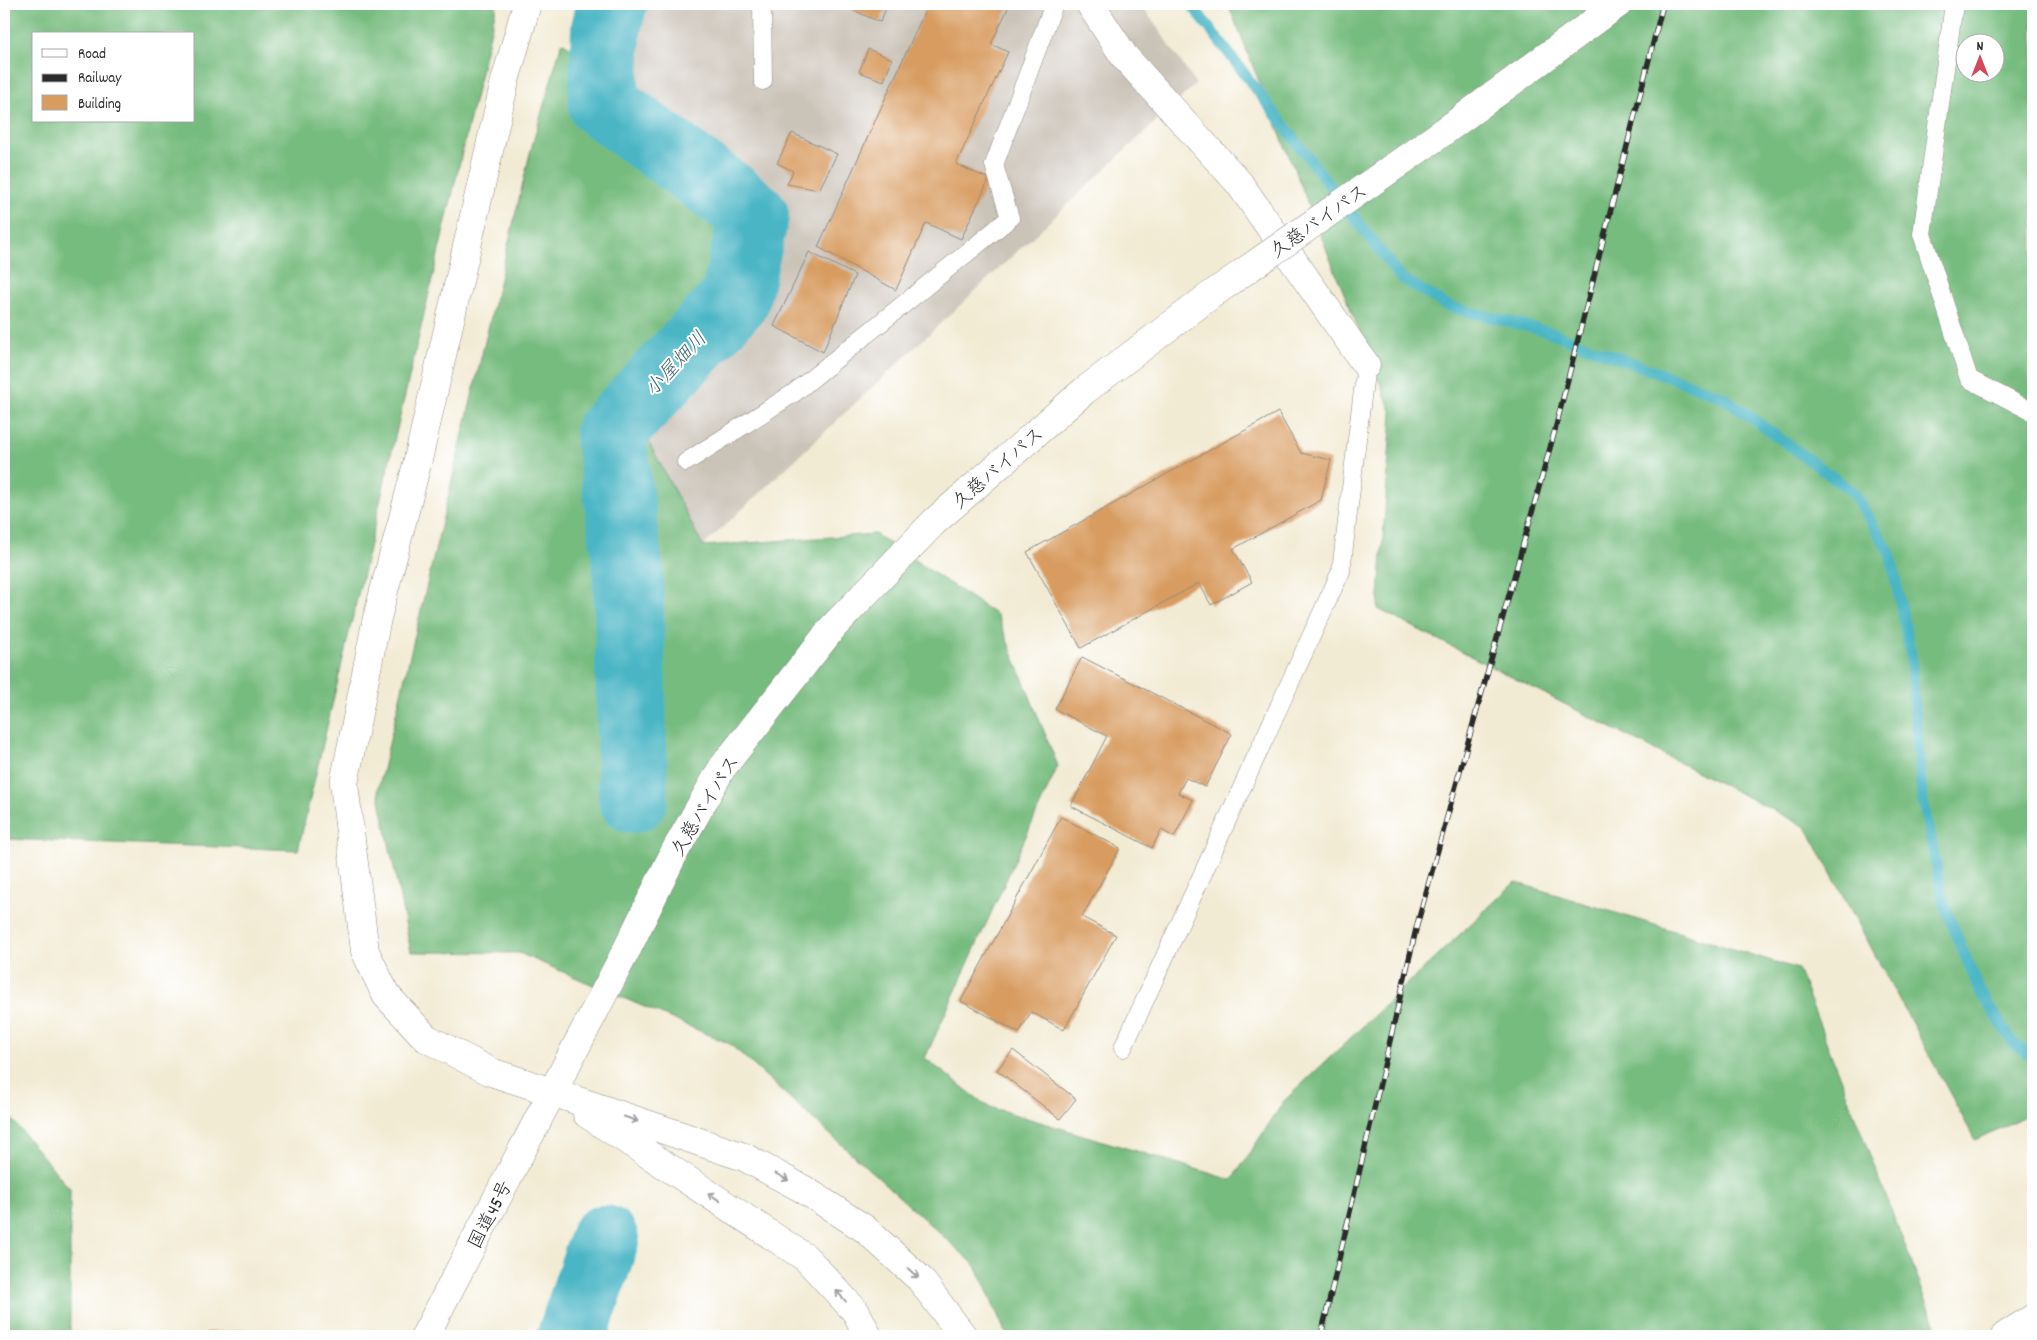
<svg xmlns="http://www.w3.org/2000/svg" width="2037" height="1340" viewBox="0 0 2037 1340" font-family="Dekko,'Klee One',sans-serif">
  <rect width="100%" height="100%" fill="#fff"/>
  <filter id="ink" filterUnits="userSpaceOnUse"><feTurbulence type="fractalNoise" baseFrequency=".02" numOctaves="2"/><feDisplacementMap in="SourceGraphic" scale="10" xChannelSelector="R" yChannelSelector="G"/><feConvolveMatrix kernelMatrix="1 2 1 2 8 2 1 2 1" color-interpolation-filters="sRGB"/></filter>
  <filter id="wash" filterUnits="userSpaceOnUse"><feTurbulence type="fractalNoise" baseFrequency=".0096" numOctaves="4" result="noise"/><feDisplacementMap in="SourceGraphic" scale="20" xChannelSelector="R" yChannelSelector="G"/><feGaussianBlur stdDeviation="1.12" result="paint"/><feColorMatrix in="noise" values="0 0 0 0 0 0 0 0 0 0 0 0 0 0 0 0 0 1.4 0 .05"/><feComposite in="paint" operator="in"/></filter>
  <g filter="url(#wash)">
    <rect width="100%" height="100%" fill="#f2ebd4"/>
    <path fill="#cac3b8" d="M645,4H1141L1196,84L703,546L645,435L783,213L627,84Z"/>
    <path fill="#77bc7f" stroke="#517455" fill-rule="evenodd" d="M4,4H497L298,850L4,839ZM34,34H194V121H34Z
      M1228,4H2033V1112L1975,1140L1806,827L1378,609L1392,413ZM1964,42H1994V72H1964Z
      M562,42L627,84L783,213L645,435L703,546L875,534L997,615L1058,766L925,1058L987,1106L1232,1180L1284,1101L1515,882L1798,969L1940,1336H1007L976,1266L730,1044L519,953L411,952L378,790L530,153Z
      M4,1110L70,1189V1336H4Z"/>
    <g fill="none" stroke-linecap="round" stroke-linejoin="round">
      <path stroke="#48b5c5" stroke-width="11" d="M1191,4L1400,277L1447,306L1549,332L1723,397L1853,492L1890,553L1911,655L1922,796L1944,905L1980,992L2013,1043L2033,1057"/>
      <path stroke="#48b5c5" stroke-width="70" d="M612,4L606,29L603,104L727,194L754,216L735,299L610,433L628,567L633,798
        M572,1336L604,1240"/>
    </g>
    <g id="blocks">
      <path fill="#d89c60" d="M839,4H888L880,22Z
        M928,4H1010L991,44L1008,52L956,164L989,179L961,239L926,223L896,290L818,247Z
        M868,49L892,59L884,81L859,72Z
        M792,133L837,154L819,190L787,184L793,171L777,163Z
        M809,252L855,275L823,352L774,326Z
        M1278,412L1301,453L1331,460L1321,500L1233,549L1252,582L1211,605L1199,583L1081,648L1027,552Z
        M1082,657L1232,734L1205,787L1186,778L1178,793L1193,800L1174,837L1161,830L1152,848L1071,806L1107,736L1055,709Z
        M1061,817L1120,848L1082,917L1116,935L1064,1030L1031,1012L1019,1033L961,1001Z
        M1013,1050L1076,1099L1060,1119L997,1070Z
        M245,1331V1336H208L207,1332Z"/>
    </g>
  </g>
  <g filter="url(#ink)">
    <use href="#blocks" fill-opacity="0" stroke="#8e8b80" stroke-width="1"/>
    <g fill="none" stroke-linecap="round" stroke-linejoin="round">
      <defs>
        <path id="lane" d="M762,4L763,81
          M1954,4L1922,234L1969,379L2033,412
          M686,462L794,393L1010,218L994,165L1054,4
          M1123,1048L1341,571L1366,365"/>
        <path id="street" d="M1090,4L1124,56L1239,183L1366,365"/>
        <path id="secondary" d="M527,4L505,81L417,464L377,618L344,784L365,951L386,995L426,1038L491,1072L552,1092"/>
        <path id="highway" d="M1442,133L1618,4
          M552,1092L744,1157L803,1189L865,1229L920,1279L963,1336
          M587,1114L806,1258L856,1312L868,1336
          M425,1336L628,947L675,851L722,768L833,627L934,522L1084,391L1211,295
          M2005,1336L2033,1318"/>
      </defs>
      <use href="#lane" stroke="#8e8b80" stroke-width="19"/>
      <use href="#street" stroke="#8e8b80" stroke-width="29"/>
      <use href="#secondary" stroke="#8e8b80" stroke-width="29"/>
      <use href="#highway" stroke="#8e8b80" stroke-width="29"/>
      <use href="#lane" stroke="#fff" stroke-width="18"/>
      <use href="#street" stroke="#fff" stroke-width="28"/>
      <use href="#secondary" stroke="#fff" stroke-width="28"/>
      <use href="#highway" stroke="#fff" stroke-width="28"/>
      <defs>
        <path id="rail" d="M1321,1336L1417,925L1555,430L1663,4"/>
      </defs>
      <use href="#rail" stroke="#2b2b2b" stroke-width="5.5"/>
      <use href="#rail" stroke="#fff" stroke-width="4" stroke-dasharray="11" stroke-linecap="butt"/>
      <defs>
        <path id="highway-bridge" d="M1211,295L1442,133"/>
      </defs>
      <use href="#highway-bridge" stroke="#8e8b80" stroke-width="29" stroke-linecap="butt"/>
      <use href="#highway-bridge" stroke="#fff" stroke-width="28"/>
    </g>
    <defs><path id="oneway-shaft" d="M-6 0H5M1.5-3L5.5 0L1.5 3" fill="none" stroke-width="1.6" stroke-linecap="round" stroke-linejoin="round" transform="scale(1.25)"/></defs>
    <g stroke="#a0a0a0">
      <use href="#oneway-shaft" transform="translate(631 1119) rotate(19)"/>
      <use href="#oneway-shaft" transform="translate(782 1177) rotate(28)"/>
      <use href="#oneway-shaft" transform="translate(714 1197) rotate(-147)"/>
      <use href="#oneway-shaft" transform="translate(913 1273) rotate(42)"/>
      <use href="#oneway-shaft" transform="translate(841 1296) rotate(-132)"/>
    </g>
  </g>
  <g text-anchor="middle" stroke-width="4" stroke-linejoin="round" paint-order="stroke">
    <g font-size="19" fill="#2b2b2b" stroke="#fff">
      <text transform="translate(1318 220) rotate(-35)" y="7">久慈バイパス</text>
      <text transform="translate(997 467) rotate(-41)" y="7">久慈バイパス</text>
      <text transform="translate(704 805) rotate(-59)" y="7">久慈バイパス</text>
      <text transform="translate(489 1214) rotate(-63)" y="7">国道45号</text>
    </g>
    <g font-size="20" font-style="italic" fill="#376269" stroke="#fff">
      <text transform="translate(675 363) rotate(-47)" y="7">小屋畑川</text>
    </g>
  </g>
  <rect width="2037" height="1340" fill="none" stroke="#fff" stroke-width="20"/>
  <rect x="32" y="32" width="162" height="90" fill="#ffffff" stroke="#aaaaaa"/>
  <rect x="42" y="49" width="25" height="8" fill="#ffffff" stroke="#aaaaaa"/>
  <text x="78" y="58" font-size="15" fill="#2b2b2b">Road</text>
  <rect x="42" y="74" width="25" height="8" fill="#2b2b2b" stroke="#aaaaaa"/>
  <text x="78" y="82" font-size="15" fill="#2b2b2b">Railway</text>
  <rect x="42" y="95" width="25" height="15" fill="#d89c60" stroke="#aaaaaa"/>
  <text x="78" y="108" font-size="15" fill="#2b2b2b">Building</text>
  <g transform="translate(1980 58)"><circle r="24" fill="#ffffff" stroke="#aaaaaa"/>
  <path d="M0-4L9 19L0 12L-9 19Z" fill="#d1495b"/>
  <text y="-8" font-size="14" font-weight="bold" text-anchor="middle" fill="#2b2b2b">N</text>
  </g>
</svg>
